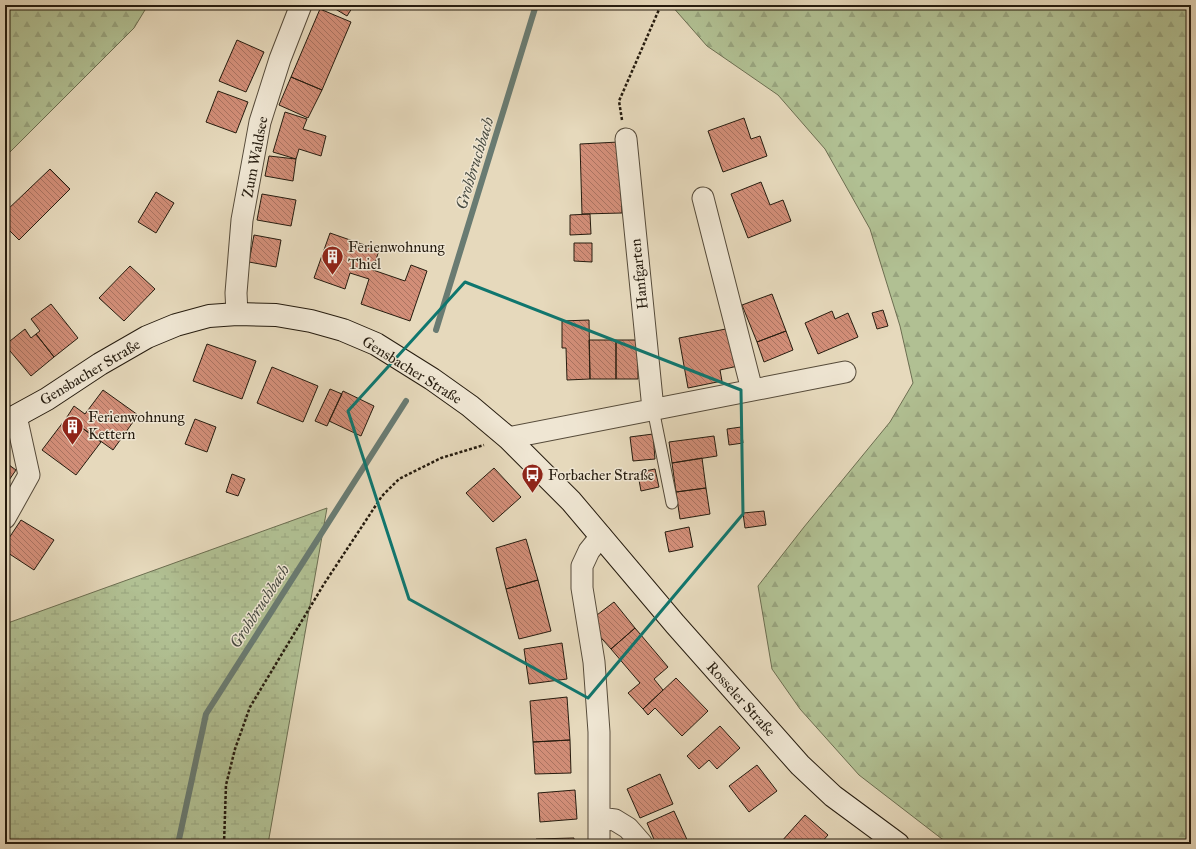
<svg xmlns="http://www.w3.org/2000/svg" width="1196" height="849" viewBox="0 0 1196 849" font-family="'IM FELL Great Primer',serif">
  <defs>
    <pattern id="forest-firs" width="22" height="20" patternUnits="userSpaceOnUse"><rect width="22" height="20" fill="#b1c093"/><path d="M5 1l3.5 6h-7zM16 11l3.5 6h-7z" fill="#98a47e"/></pattern>
    <pattern id="wetland-marsh" width="20" height="14" patternUnits="userSpaceOnUse"><rect width="20" height="14" fill="#b1c093"/><path d="M1 5h8M5 5V1M11 12h8M15 12V8" fill="none" stroke="#98a47e"/></pattern>
    <pattern id="building-back-hatch" width="6" height="6" patternUnits="userSpaceOnUse"><rect width="6" height="6" fill="#d28e78"/><path d="M-1 5l2 2M0 0l6 6M5-1l2 2" fill="none" stroke="#aa7361"/></pattern>
  </defs>
  <rect width="100%" height="100%" fill="#e6d9bc"/>
  <filter id="stains"><feTurbulence type="fractalNoise" baseFrequency=".005" numOctaves="4"/><feColorMatrix values="0 0 0 0 .2 0 0 0 0 .09 0 0 0 0 .02 0 0 0 .5 -.17"/></filter>
  <radialGradient id="worn" r=".72"><stop offset=".6" stop-color="#630" stop-opacity="0"/><stop offset="1" stop-color="#630" stop-opacity=".3"/></radialGradient>
  <path fill="url(#forest-firs)" stroke="#6c6e51" d="M5,5H148L134,28L5,157Z
    M671,5H1191V844H951L942,839L859,775L800,709L772,669L758,586L804,527L890,422L913,383L900,326L870,229L825,149L778,95L707,46Z"/>
  <path fill="url(#wetland-marsh)" stroke="#6c6e51" d="M327,508L268,844H5V624Z"/>
  <g fill="none" stroke-linecap="round" stroke-linejoin="round">
    <path stroke="#697b72" stroke-width="6" d="M436,330L536,5
      M178,844L206,714L406,401"/>
  </g>
  <path fill="url(#building-back-hatch)" stroke="#261c0f" d="M334,5H354L347,16L332,7Z
    M320,9L351,22L322,90L291,77Z
    M237,40L264,52L246,92L219,81Z
    M291,77L322,90L308,118L279,105Z
    M218,91L248,102L236,133L206,122Z
    M285,112L307,119L303,129L326,136L321,156L299,149L296,159L273,152Z
    M744,118L751,139L760,136L767,156L723,172L708,131Z
    M619,142L622,213L582,214L580,144Z
    M269,156L296,159L293,181L265,176Z
    M50,169L70,189L19,240L5,226V212Z
    M761,182L770,205L783,200L791,221L748,238L731,194Z
    M156,192L174,203L156,233L138,222Z
    M262,194L296,200L291,226L257,220Z
    M590,214L591,234L570,235V215Z
    M330,233L379,250L373,270L405,281L411,265L427,271L410,321L361,304L369,279L350,273L345,289L314,278Z
    M254,235L281,240L276,267L249,262Z
    M574,243H592V262L574,261Z
    M130,266L155,289L124,321L99,298Z
    M772,294L786,331L757,342L742,305Z
    M51,304L78,338L54,357L36,334L40,331L31,319Z
    M883,310L888,326L877,329L872,313Z
    M832,311L835,319L848,313L858,337L818,354L805,323Z
    M589,320L590,379L567,380L566,348H562V321Z
    M731,328L738,366L720,370L722,381L688,388L679,338Z
    M25,329L31,338L36,334L54,357L31,376L5,345Z
    M786,331L793,350L764,362L757,342Z
    M589,340H616V379H590Z
    M616,340H638V379H616Z
    M207,344L256,361L242,399L193,381Z
    M272,367L318,386L303,422L257,403Z
    M330,389L342,394L327,426L315,421Z
    M103,390L138,415L113,450L67,417L74,406L85,414Z
    M343,391L374,406L361,436L329,421Z
    M67,417L101,442L76,475L42,450Z
    M195,419L216,427L207,452L185,444Z
    M741,427L743,443L729,445L727,429Z
    M653,434L655,459L633,461L630,437Z
    M714,436L717,456L672,463L669,442Z
    M702,458L706,488L676,492L672,463Z
    M5,462L16,470L5,486Z
    M494,468L521,497L493,522L466,493Z
    M655,469L659,487L641,491L639,480L642,479L640,472Z
    M232,474L245,479L238,496L226,492Z
    M706,488L710,514L680,519L676,492Z
    M764,511L766,525L745,528L743,513Z
    M21,520L54,540L34,570L5,551V544Z
    M689,527L693,547L669,552L665,532Z
    M526,539L538,580L506,589L496,548Z
    M538,580L551,631L519,639L506,589Z
    M614,602L635,628L611,649L595,631L593,618Z
    M635,628L668,667L654,679L663,690L643,709L628,693L640,683L611,649Z
    M562,643L567,679L529,684L524,649Z
    M676,678L708,711L682,736L655,708L648,715L643,709Z
    M567,697L570,740L533,742L530,701Z
    M720,726L740,748L717,769L709,760L699,769L687,756Z
    M570,740L571,773L535,774L533,742Z
    M757,765L777,791L749,812L729,786Z
    M660,774L673,804L640,818L627,789Z
    M575,790L577,819L540,822L538,793Z
    M674,811L689,844H656L647,823Z
    M805,815L828,835L820,844H783L781,842Z
    M574,838V844H536V839Z"/>
  <g fill="none" stroke-linecap="round" stroke-linejoin="round">
    <defs>
      <path id="service" d="M653,409L672,503"/>
      <path id="minor" d="M626,139L653,409
        M703,198L752,390
        M237,314L236,293L242,220L260,122L280,59L301,5
        M508,438L845,372
        M5,518L29,475L16,416
        M599,818L615,820L628,828L642,844
        M599,844V732L594,662L582,588V566L589,551L601,536"/>
      <path id="secondary" d="M5,420L16,416L47,399L100,364L147,337L176,325L209,316L237,314L276,315L311,321L343,330L376,344L432,379L470,406L508,438L571,501L675,624L800,765L833,796L898,844"/>
    </defs>
    <use href="#service" stroke="#564b3a" stroke-width="13"/>
    <use href="#minor" stroke="#564b3a" stroke-width="23"/>
    <use href="#secondary" stroke="#261c0f" stroke-width="24"/>
    <path stroke="#261c0f" stroke-width="2.5" stroke-dasharray="3 2" stroke-linecap="butt" d="M622,120L619,101L661,5
      M224,844L226,785L235,749L250,707L324,584L382,496L399,479L441,458L484,445"/>
    <use href="#service" stroke="#efe6d3" stroke-width="11"/>
    <use href="#minor" stroke="#efe6d3" stroke-width="21"/>
    <use href="#secondary" stroke="#efe6d3" stroke-width="22"/>
  </g>
  <path fill="none" stroke="#0f766e" stroke-width="3" stroke-linejoin="round" d="M465,282L741,390L743,514L588,698L409,599L348,411Z"/>
  <defs>
    <symbol id="building-pin" viewBox="-11 -11 22 30"><path d="M0 17L-7.5 6A9.5 9.5 0 1 1 7.5 6Z" fill="#8f2418" stroke="#efe6d3"/><path d="M-4-6H4V6H1V3H-1V6H-4ZM-2.5-4.3h1.7v1.8h-1.7ZM.8-4.3h1.7v1.8H.8ZM-2.5-1h1.7V.8h-1.7ZM.8-1h1.7V.8H.8Z" fill="#fff"/></symbol>
    <symbol id="bus-pin" viewBox="-11 -11 22 30"><path d="M0 17L-7.5 6A9.5 9.5 0 1 1 7.5 6Z" fill="#8f2418" stroke="#efe6d3"/><path d="M-5-6H5V4H4V6H2V4H-2V6H-4V4H-5ZM-3.5-4V0h7V-4ZM-3.5 1.2v1.5H-2V1.2ZM2 1.2v1.5H3.5V1.2Z" fill="#fff"/></symbol>
  </defs>
  <g fill-rule="evenodd">
    <use href="#building-pin" x="320" y="244" width="25" height="34"/>
    <use href="#building-pin" x="60" y="414" width="25" height="34"/>
    <use href="#bus-pin" x="520" y="462" width="25" height="34"/>
  </g>
  <g text-anchor="middle" stroke-width="3" stroke-linejoin="round" paint-order="stroke">
    <g font-size="15" fill="#261c0f" stroke="#efe6d3">
      <text transform="translate(255 157) rotate(-79)" y="5">Zum Waldsee</text>
      <text transform="translate(639 274) rotate(-96)" y="5">Hanfgarten</text>
      <text transform="translate(412 370) rotate(32)" y="5">Gensbacher Straße</text>
      <text transform="translate(90 372) rotate(-31)" y="5">Gensbacher Straße</text>
      <text transform="translate(741 699) rotate(48)" y="5">Rosseler Straße</text>
    </g>
    <g font-size="15" fill="#261c0f" stroke="#efe6d3" text-anchor="start">
      <text x="348" y="252">Ferienwohnung<tspan x="348" dy="17">Thiel</tspan></text>
      <text x="88" y="422">Ferienwohnung<tspan x="88" dy="17">Kettern</tspan></text>
      <text x="548" y="480">Forbacher Straße</text>
    </g>
    <g font-size="16" font-style="italic" fill="#484b41" stroke="#efe6d3">
      <text transform="translate(474 163) rotate(-73)" y="6">Grohbruchbach</text>
      <text transform="translate(259 606) rotate(-57)" y="6">Grohbruchbach</text>
    </g>
  </g>
  <rect width="1196" height="849" fill="none" stroke="#e6d9bc" stroke-width="20"/>
  <rect x="6" y="6" width="1184" height="837" fill="none" stroke="#261c0f" stroke-width="2"/>
  <rect x="10" y="10" width="1176" height="829" fill="none" stroke="#261c0f"/>
  <rect width="100%" height="100%" filter="url(#stains)"/>
  <rect width="100%" height="100%" fill="url(#worn)"/>
</svg>
